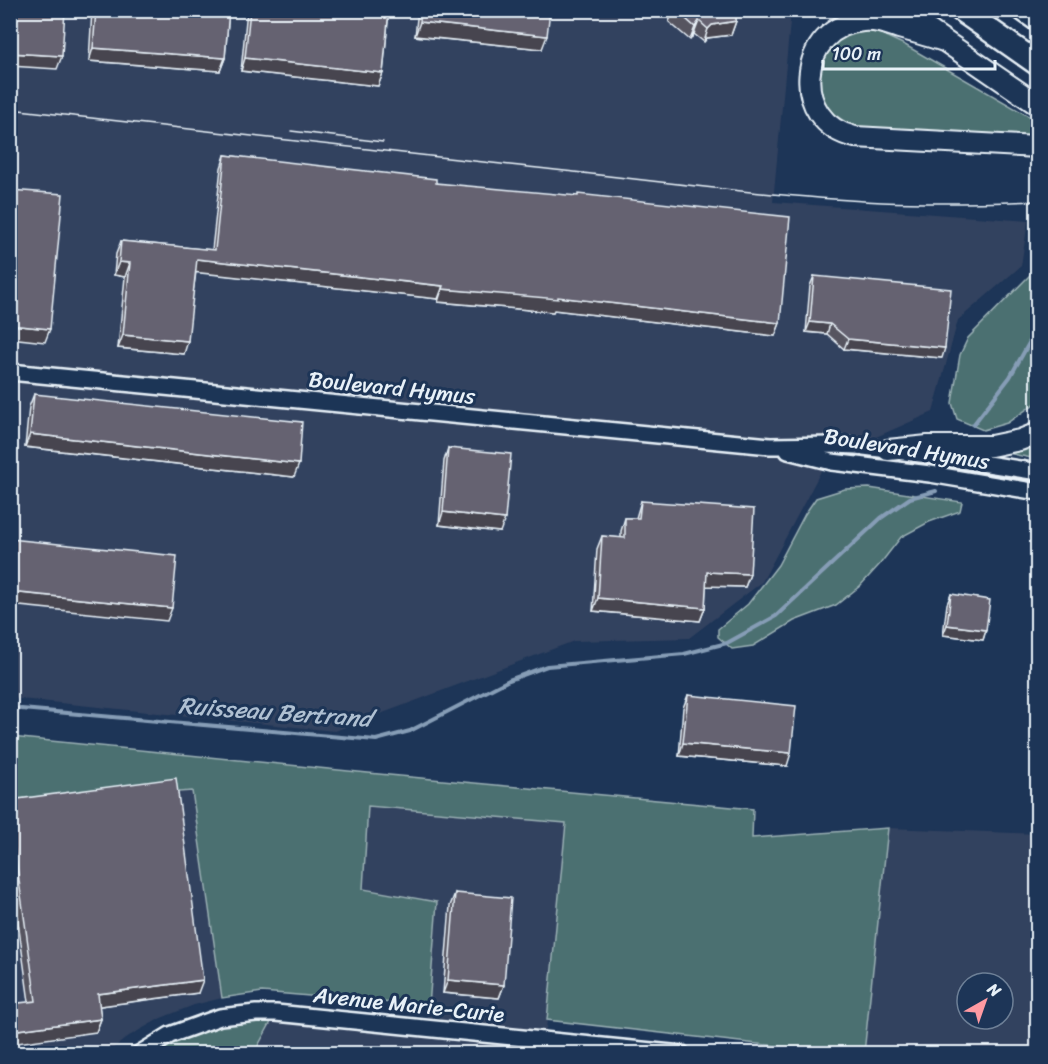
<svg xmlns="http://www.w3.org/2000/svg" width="1048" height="1064" viewBox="0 0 1048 1064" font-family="Sriracha,sans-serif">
  <rect width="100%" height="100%" fill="#1d3557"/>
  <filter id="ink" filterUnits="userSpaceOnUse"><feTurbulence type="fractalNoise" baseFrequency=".0167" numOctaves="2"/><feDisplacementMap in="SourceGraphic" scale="12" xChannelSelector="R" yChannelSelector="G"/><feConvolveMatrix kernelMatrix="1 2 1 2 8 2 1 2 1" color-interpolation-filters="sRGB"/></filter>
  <g filter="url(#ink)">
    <path fill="#33425f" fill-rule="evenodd" d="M10,11H791L773,202L1028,221L1021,266L958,320L933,412L828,458L762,582L689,638L574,641L335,731L11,698Z
      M192,791L222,998L194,1005L161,1018L129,1036L107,1053L11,1054V804Z
      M368,806L566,823L544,1050L572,1053L254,1054L276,1013L427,1031L437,903L363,889Z
      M888,828L1037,834V1053H864ZM967,983H1003V1019H967Z"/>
    <path fill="#4c6f71" stroke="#9ab0b4" stroke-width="1.5" d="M882,27L881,34L905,45L1037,121V139L874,130L850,125L831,112L823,102L819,91V65L837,35Z
      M1037,258V402L1007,423L983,430L957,419L952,403L960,355L968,338L1030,275Z
      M1037,437V459L992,450Z
      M869,488L962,502L960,511L929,522L901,537L880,564L860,586L836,605L794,621L753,646L732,649L718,637V629L748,604L778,565L805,514L816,498L845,489Z
      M11,737L368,773L753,809L752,838L888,828L864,1053H838L547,1020L566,823L368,806L363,889L437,902L429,1006L262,992L222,998L192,791L11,804Z
      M276,1013L254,1053L139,1054L170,1035Z"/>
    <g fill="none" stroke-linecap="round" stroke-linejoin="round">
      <path stroke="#869db6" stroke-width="4" d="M973,425L1010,377L1038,327
        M10,708L376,740L410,731L509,680L547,666L684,654L727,643L776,616L881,518L910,498L936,491"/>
      <defs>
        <path id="minor" d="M10,372L770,446L834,445L856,446L936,456L1038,472
          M788,451L832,462L930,474L1038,492
          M139,1054L170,1035L220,1017L256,1013H276L682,1054"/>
        <path id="major" d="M896,10L930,31L1038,105
          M944,41C929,36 914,32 899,28C887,24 877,20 863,21C797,26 789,123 855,137L1038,147
          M888,450L928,446H991L1020,440L1038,433"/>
        <path id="highway" d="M961,10L1038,64
          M1024,10L1038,20"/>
      </defs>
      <use href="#minor" stroke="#e8f1f8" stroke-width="20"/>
      <use href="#major" stroke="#e8f1f8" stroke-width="24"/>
      <use href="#highway" stroke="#e8f1f8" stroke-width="27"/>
      <use href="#minor" stroke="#1d3557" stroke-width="15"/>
      <use href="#major" stroke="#1d3557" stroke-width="20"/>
      <use href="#highway" stroke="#1d3557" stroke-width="22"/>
      <path stroke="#e8f1f8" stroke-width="1.5" d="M10,109C177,127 344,147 510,165C634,178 758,196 882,202C934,204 986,203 1038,201
        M291,131L383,142"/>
    </g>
    <path fill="#575461" stroke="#e8f1f8" stroke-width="1.5" d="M92,10H229L225,58L220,71L89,61Z
      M247,10H389L383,73L378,86L241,71Z
      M418,10H550L542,49L415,36Z
      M673,10H736V21L731,35L707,38L704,42L694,34L690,40L669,22Z
      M225,155L436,183L780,323L775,336L554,310L553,312L438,302V299L196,272L184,354L118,348L125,277L114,275L116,254L121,241L212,250L221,168Z
      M814,276L942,358L844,349L827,334L806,332L810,286Z
      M34,394L294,477L25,447L29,407Z
      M448,448L500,532L439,525L444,461Z
      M641,501L750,574L745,587L706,586L705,608L700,621L593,611L597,549L602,536L621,538V531L625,518H636Z
      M951,594L986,630L983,640L943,635L947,604Z
      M688,695L787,766L679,756L683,708Z
      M10,800L198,993L99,1006L101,1019L96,1032L29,1002L10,864Z
      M455,893L504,985L499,998L443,993L450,906Z"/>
    <path fill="#47454f" stroke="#e8f1f8" stroke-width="1.5" d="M699,21L694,34L690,40L695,27Z
      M736,21L731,35L707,38L704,42L708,29L712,25Z
      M420,22L547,36L542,49L415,36Z
      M93,48L225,58L220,71L89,61Z
      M10,53L62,56L57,69L10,66Z
      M245,58L383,73L378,86L241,71Z
      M197,259L443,286L438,299L192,272Z
      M119,262L130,263L125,277L114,275Z
      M442,289L558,297L780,323L775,336L554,310L553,312L438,302Z
      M810,322L830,324L827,334L806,332Z
      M10,325L50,329L45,342L10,338Z
      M123,335L188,341L184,354L118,348Z
      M848,339L945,348L942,358L844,349Z
      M30,434L299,464L294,477L25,447Z
      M443,512L505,519L500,532L439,525Z
      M707,572L750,574L745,587L702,586Z
      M10,592L172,608L167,621L10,605Z
      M598,598L705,608L700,621L593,611Z
      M947,625L986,630L983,640L943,635Z
      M683,743L791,753L787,766L679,756Z
      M203,980L198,993L93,1007L98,994Z
      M448,980L504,985L499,998L443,993Z
      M101,1019L96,1032L10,1044V1031Z"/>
    <path fill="#656271" stroke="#e8f1f8" stroke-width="1.5" d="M10,10H65L62,56L10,53Z
      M96,10H229L225,58L93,48Z
      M250,10H389L383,73L245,58Z
      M421,10H550L547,36L420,22Z
      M676,10H736V21L712,25L708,29L699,21L695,27Z
      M225,155L436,179V183L578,196V194L790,217L780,323L558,297V299L442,289L443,286L197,259L188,341L123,335L130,263L119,262L121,241L215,250Z
      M10,190L63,194L50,329L10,325Z
      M814,276L951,289L945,348L848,339L830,324L810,322Z
      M34,394L302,422L299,464L30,434Z
      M448,448L511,454L505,519L443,512Z
      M641,501L754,509L750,574L707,572L705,608L598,598L602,536L625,538V518H639Z
      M10,539L177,556L172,608L10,592Z
      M951,594L990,600L986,630L947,625Z
      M688,695L796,706L791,753L683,743Z
      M176,778L203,980L98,994L101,1019L10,1031V1004L36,1001L10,817V800Z
      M455,893L511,898L504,985L448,980Z"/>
  </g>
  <g text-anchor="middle" stroke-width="6" stroke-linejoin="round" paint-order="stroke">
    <g font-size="22" fill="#e8f1f8" stroke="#1d3557">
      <text transform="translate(392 387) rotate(6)" y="8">Boulevard Hymus</text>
      <text transform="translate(907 448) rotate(9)" y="8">Boulevard Hymus</text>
      <text transform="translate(409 1004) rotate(6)" y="8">Avenue Marie-Curie</text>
    </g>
    <g font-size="24" font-style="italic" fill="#afc0d2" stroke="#1d3557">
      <text transform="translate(275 712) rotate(4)" y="8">Ruisseau Bertrand</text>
    </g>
  </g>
  <rect width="1048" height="1064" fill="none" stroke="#1d3557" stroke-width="36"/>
  <rect x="18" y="18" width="1012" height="1028" fill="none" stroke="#e8f1f8" stroke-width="2" filter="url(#ink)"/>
  <g transform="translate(985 1001) rotate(40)"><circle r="28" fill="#1d3557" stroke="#6e8097" stroke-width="1.5"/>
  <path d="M0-4.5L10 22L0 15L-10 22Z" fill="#ff9aa2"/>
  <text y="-9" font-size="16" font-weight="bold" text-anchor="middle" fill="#e8f1f8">N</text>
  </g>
  <path d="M823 60v9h172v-9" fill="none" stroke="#e8f1f8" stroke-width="3"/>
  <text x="832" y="60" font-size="18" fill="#e8f1f8" stroke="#1d3557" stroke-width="4.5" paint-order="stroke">100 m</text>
</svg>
